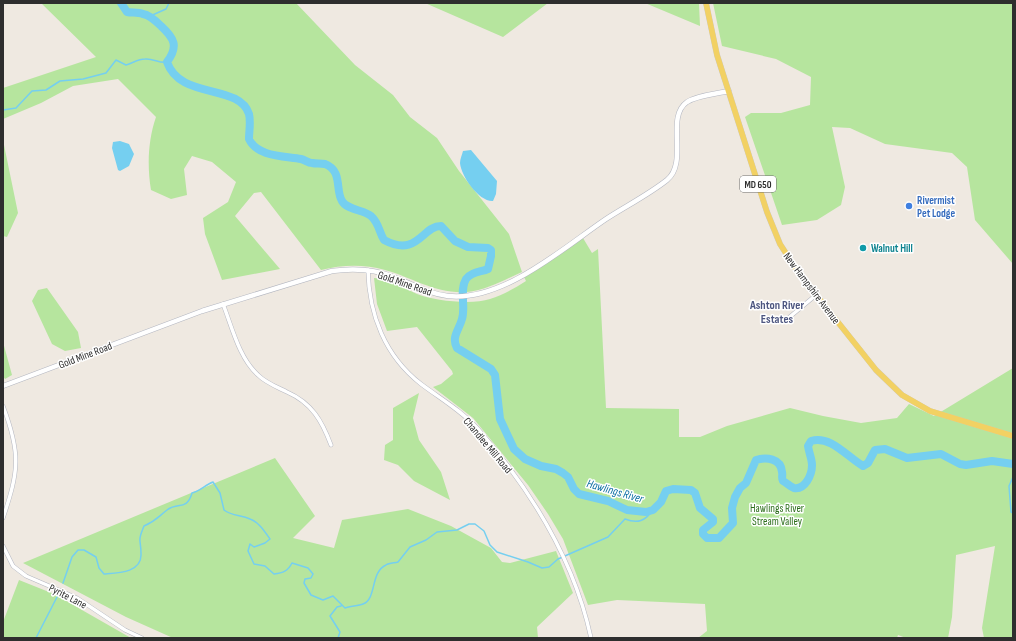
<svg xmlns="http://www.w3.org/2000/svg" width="1016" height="641" viewBox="0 0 1016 641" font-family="'Sofia Sans Condensed',sans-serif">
  <rect width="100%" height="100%" fill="#efe9e1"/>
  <path fill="#b6e59e" d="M41,3H296L355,65L393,95L410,117L437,138L459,171L509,234L522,272C504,280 487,290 467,292C435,294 414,278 385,270C363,264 342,265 321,270L261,192L254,193L235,216L280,269L222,280L205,234L203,218L228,202L236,182L212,162L192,156L184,169L187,195L171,199L151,190C147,166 148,140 156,117L118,79L73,86L41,103L3,119V88L96,57Z
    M425,3H548L503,37Z
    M645,3H699L700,26Z
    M713,3H1013V264L975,220L967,167L952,153L885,144L850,128L832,127L845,187L841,205L817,220L782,225L745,117L751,113H781L810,105L811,77L776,59L722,46Z
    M3,140L18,213L7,237L3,236Z
    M583,238L592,253L598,249L606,408L679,409V437H700L727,426L790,408L823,416L861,423L897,418L909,404L934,416L1013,368V638H984L982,628L995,546L956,555L952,617L948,638H906L898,635L897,638H698L707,631L705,604L617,600L588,605L563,539L548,514L528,485L473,418L433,387L441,384L453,374L452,371L417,327L387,331L377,304L374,278C390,278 403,288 417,294C435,301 472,305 490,299C503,295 515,288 526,281L524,277Z
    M47,288L78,332L81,348L65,351L52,344L32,301L38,290Z
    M3,342L12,375L5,379L3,376Z
    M419,393L413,418L419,440L441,472L450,500L414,481L398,465L384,460L385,445L393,440V408Z
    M275,458L315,516L293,538L334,548L342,520L408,509L451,526L491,548L502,562L510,563L556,551L573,593L537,627L538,638H173L126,617L23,563Z
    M19,580L54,594L131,638H3V622Z"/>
  <path fill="#75cff0" d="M120,141L129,144L134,154L129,166L120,171L118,170L112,148L113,142Z
    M471,150L497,181L496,194L493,201C479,202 461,176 460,163C460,159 462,155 463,151Z"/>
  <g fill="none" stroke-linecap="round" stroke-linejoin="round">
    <path stroke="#75cff0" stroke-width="1.5" d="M148,17L166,9L169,3
      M3,110L16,108L32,91L46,90L60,81L83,79L106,73L116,60L126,65C133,63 138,59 145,59C153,58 160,64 167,62
      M1013,477L1009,486L1011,512L1013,513
      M63,583L72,557L78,550H84L96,557L99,568L104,574C117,573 142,573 141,554C141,538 137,543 144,526C156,521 158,517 167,510C177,502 187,511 192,493C200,491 205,485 213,482L220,493L224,510C232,516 241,515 250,519C259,522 265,532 270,539L265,543L254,547L250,544L248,551L254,564L265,566L274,574C283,573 288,571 292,563L308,568L313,574L311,578L305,579L304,583L311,595L323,600L333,596L345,608C350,606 358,606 363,604C377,599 370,572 386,565C389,563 395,563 398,562L410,547L426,540L437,532L457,530L469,524H475L484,531L490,545L497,552L528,562L542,568L549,567L558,559L608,537L625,519C638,524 645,521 653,510
      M36,638L57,597
      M338,638L340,632L330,616L337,607L341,606"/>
    <path stroke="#75cff0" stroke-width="8" d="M121,3L127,12C132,13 138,12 143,14C149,15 156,21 161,26C174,38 179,46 167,62C180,100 239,83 249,114C251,122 249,131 249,139C257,157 285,156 301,159C305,160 308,163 312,163C316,164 321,163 325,164C343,171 335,190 342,201C347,210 364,210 371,216C379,223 379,232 384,240C418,258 422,226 441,226L455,241L468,247L488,248L491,250V256L488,269C481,272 471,272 466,279C459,291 466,306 462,319C459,330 451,337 457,348L491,369L495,375L500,419L514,449L525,459L541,466L556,469L563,473L568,477L574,489L579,494L608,501L627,510L646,512L653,510L661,502L666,491L673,489L691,490L695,493L700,508L713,519V522L703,530V534L707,538H719L733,523L732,508L735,497L740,488L746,483L756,460C766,457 781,458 782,472C783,476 781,477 783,481C787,483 790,487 794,488C805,490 812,475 812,465C812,459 809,453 808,446L811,441C831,435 847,457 863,466L868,463L875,450L885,449L907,458L941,454L960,464L966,465L992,461L1013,464"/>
    <defs>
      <path id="minor" d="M368,270C369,315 385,356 421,384C441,399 462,411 478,429C531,490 574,559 591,638
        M223,304C232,327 239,358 258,375C266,383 277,387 287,392C312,403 322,421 331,445
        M786,320L816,295
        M3,406C21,454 19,470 3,518
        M3,546L13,566L26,576L77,598L125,630L142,638"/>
      <path id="tertiary" d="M3,386L202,311L332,271C353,268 374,269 394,277C412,284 429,294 448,296C503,302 563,248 606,219C626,206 648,195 667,180C689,162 665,117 687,102C698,95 716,94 729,91"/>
      <path id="primary" d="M706,3L717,55L767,212L780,244L798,272L876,370L902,395L930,411L1013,436"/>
    </defs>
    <use href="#minor" stroke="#b4b7c1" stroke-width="4.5"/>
    <use href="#tertiary" stroke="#b4b7c1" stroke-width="5.5"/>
    <use href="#primary" stroke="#c9c9c9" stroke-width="6"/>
    <use href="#minor" stroke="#fff" stroke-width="3.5"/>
    <use href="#tertiary" stroke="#fff" stroke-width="4.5"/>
    <use href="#primary" stroke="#f2d163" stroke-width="5.5"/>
  </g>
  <circle fill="#3f7fe0" stroke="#fff" stroke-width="1.5" cx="909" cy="206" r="4"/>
  <circle fill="#0f9aa8" stroke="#fff" stroke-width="1.5" cx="863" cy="248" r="4"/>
  <g text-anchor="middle" stroke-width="3" stroke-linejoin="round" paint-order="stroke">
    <rect fill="#fff" stroke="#6d6d6d" stroke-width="1" x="740" y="176" width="36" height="16" rx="3"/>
    <g font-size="10" font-weight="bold" fill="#2e2e2e">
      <text x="758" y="188">MD 650</text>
    </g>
    <g font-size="11" font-weight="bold" fill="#366cbe" stroke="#fff" text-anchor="start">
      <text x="917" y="204">Rivermist<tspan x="917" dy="13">Pet Lodge</tspan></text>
    </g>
    <g font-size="11" font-weight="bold" fill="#0d838f" stroke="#fff" text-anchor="start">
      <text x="871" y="252">Walnut Hill</text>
    </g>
    <g font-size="11" fill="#2e2e2e" stroke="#fff">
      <text transform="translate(405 283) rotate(19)" y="4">Gold Mine Road</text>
      <text transform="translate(812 288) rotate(53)" y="4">New Hampshire Avenue</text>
      <text transform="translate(85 355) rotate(-21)" y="4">Gold Mine Road</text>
      <text transform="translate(488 445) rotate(50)" y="4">Chandlee Mill Road</text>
      <text transform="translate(68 596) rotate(27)" y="4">Pyrite Lane</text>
    </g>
    <g font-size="11" fill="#2c6e1b" stroke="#fff">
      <text x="777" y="512">Hawlings River<tspan x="777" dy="13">Stream Valley</tspan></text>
    </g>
    <g font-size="12" font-weight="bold" fill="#4d5680" stroke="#fff">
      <text x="777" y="309">Ashton River<tspan x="777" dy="14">Estates</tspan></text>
    </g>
    <g font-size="12" font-style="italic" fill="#0d6fa3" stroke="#fff">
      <text transform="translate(615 491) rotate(16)" y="4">Hawlings River</text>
    </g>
  </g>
  <rect width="1016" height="641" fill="none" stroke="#2e2e2e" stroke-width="8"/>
</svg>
